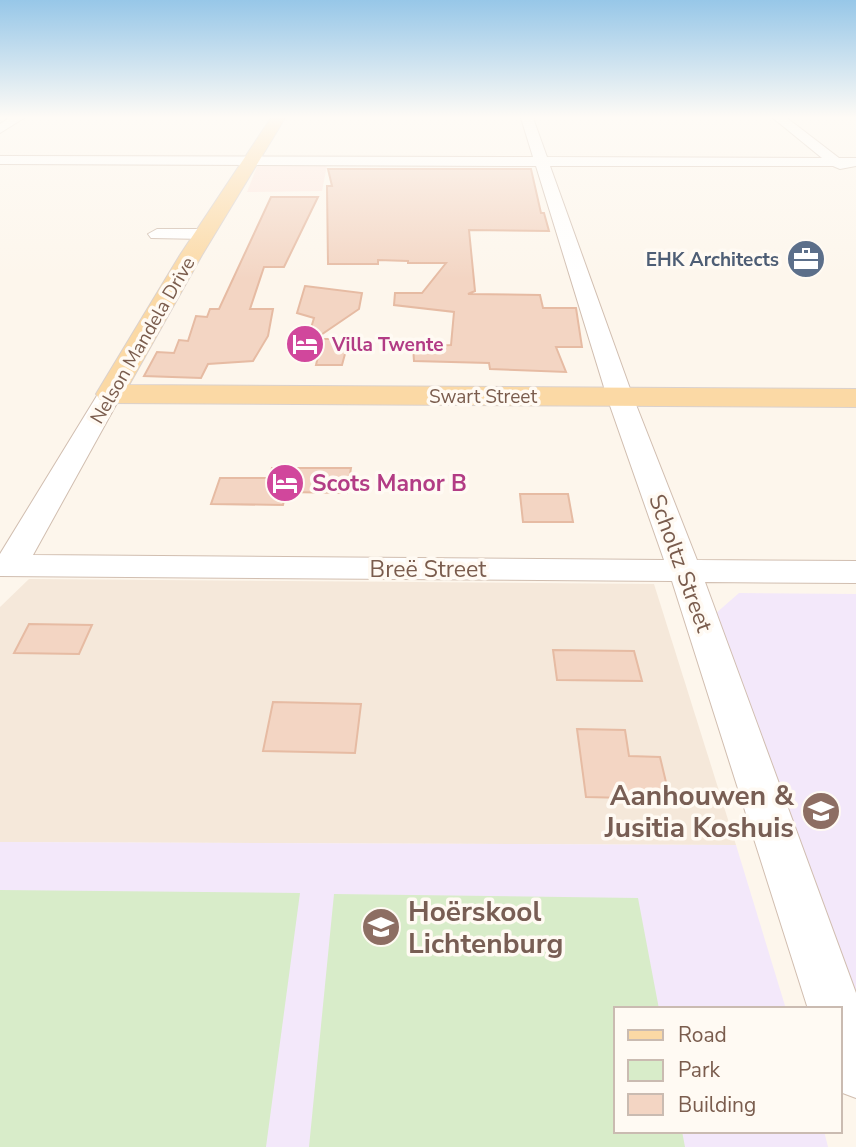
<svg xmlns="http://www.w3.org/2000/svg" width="856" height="1147" viewBox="0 0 856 1147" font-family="'Nunito Sans',sans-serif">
  <rect width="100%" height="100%" fill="#fdf6ec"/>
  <path fill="#f5e8da" d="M29,579L654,584L736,845L0,842V607Z"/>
  <path fill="#fde8e0" d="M258,164L327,165L322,191L247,192Z"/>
  <path fill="#f3e8fa" d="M739,593L856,594V1008L715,614Z
    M0,842L736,845L786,1009H616V1131H824L828,1147H0Z"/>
  <path fill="#d8ecc9" d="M0,890L300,893L266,1147H0Z
    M334,894L638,898L659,1009H616V1131H682L685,1147H309Z"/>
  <path fill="#f3d5c3" stroke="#e6bba3" stroke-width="2" d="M328,169H531L541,213H544L549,231L469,230L475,291L468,294L540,295L543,308H576L582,347H556L566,372L490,369L489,363L414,361L413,347L451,345L454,312L394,305L395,293H422L446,263H408V261L378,260V264H328L327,186H332Z
    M271,197H318L284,267H264L250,309H273L268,336L253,361L208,364L201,378L144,376L157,352L174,353L179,340L188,341L196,316L207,317L210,309H219Z
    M305,286L362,293L359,309L306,345L314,318L297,313Z
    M322,339H349L342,365H316Z
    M272,468H351L347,493L286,492L283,505L211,504L220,478H269Z
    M520,494H568L573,522H523Z
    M29,624L92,625L79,654L14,653Z
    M553,650L634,651L642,681L557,680Z
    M273,702L361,704L355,753L263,751Z
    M577,729L625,730L629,756L660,757L670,799L586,797Z"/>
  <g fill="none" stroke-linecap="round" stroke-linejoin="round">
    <defs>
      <path id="minor" d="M9,118H24L0,133V124Z
        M521,118H533L547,157L822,158L773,118H787L839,158H856V166L840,169L833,166H550L633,397L697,560L856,561V583L705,582L856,993V1098L840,1092V1009H808L672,581L0,576V554L98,394L101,389L110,387L119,389L122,394L33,555L664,560L607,397L536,166L0,164V156L533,157Z
        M157,229H205L214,234L205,239L151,238L148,234Z"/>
      <path id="major" d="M271,118H285L202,255L129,385L856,389V407L110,403L100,400L96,394L180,255Z"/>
    </defs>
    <use href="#minor" stroke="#d1beb0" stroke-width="2"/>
    <use href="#major" stroke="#dad1cd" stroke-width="2"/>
    <use href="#minor" fill="#fff" fill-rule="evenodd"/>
    <use href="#major" fill="#fbd9a5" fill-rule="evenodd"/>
  </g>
  <linearGradient id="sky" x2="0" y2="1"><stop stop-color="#97c7e8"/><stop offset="0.42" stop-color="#fefbf6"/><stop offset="1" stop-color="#fefbf6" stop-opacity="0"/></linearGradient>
  <rect width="856" height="279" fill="url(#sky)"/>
  <defs>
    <symbol id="office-disc" viewBox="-11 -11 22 22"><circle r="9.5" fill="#5c6f8a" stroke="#fffaf3"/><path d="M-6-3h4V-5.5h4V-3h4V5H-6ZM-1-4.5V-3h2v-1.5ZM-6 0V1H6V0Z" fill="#fff"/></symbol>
    <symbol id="hotel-disc" viewBox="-11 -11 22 22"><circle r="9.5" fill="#d1479c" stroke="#fffaf3"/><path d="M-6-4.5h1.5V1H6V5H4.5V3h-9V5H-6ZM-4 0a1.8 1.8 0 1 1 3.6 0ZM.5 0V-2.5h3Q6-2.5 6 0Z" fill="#fff"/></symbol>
    <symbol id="school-disc" viewBox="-11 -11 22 22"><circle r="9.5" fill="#8d6e63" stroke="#fffaf3"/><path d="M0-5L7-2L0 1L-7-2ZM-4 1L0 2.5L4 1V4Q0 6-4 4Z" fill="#fff"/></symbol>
  </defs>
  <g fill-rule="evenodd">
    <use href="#office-disc" x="784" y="237" width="44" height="44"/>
    <use href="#hotel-disc" x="283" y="322" width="44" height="44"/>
    <use href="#hotel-disc" x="263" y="461" width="44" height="44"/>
    <use href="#school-disc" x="799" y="789" width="44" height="44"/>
    <use href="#school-disc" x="359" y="905" width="44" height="44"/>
  </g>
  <g text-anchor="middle" stroke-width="7" stroke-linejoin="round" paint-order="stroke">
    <g font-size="19" font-weight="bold" fill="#4e5e75" stroke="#fffaf3" text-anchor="end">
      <text x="779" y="266">EHK Architects</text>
    </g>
    <g font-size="19" fill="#7a5c4d" stroke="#fffaf3">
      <text transform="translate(142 340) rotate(-60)" y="7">Nelson Mandela Drive</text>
      <text x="483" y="403">Swart Street</text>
    </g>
    <g font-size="19" font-weight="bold" fill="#b23c85" stroke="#fffaf3" text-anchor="start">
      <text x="332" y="351">Villa Twente</text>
    </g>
    <g font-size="23" font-weight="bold" fill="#b23c85" stroke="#fffaf3" text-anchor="start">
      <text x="312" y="491">Scots Manor B</text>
    </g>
    <g font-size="23" fill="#7a5c4d" stroke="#fffaf3">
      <text transform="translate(681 563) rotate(70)" y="8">Scholtz Street</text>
      <text x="428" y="577">Breë Street</text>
    </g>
    <g font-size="28" font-weight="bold" fill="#785e54" stroke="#fffaf3" text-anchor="end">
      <text x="794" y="805">Aanhouwen &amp;<tspan x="794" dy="32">Jusitia Koshuis</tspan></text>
      <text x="408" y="921" text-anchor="start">Hoërskool<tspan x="408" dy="32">Lichtenburg</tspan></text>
    </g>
  </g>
  <rect x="614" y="1007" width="228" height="126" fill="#fffaf3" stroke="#cabbb1" stroke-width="2"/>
  <rect x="628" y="1030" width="35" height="10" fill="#fbd9a5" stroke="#cabbb1" stroke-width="2"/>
  <text x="678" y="1042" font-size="21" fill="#7a5c4d">Road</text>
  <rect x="628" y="1060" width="35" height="21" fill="#d8ecc9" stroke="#cabbb1" stroke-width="2"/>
  <text x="678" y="1077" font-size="21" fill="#7a5c4d">Park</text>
  <rect x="628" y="1094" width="35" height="21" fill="#f3d5c3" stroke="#cabbb1" stroke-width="2"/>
  <text x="678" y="1112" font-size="21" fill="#7a5c4d">Building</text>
</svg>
